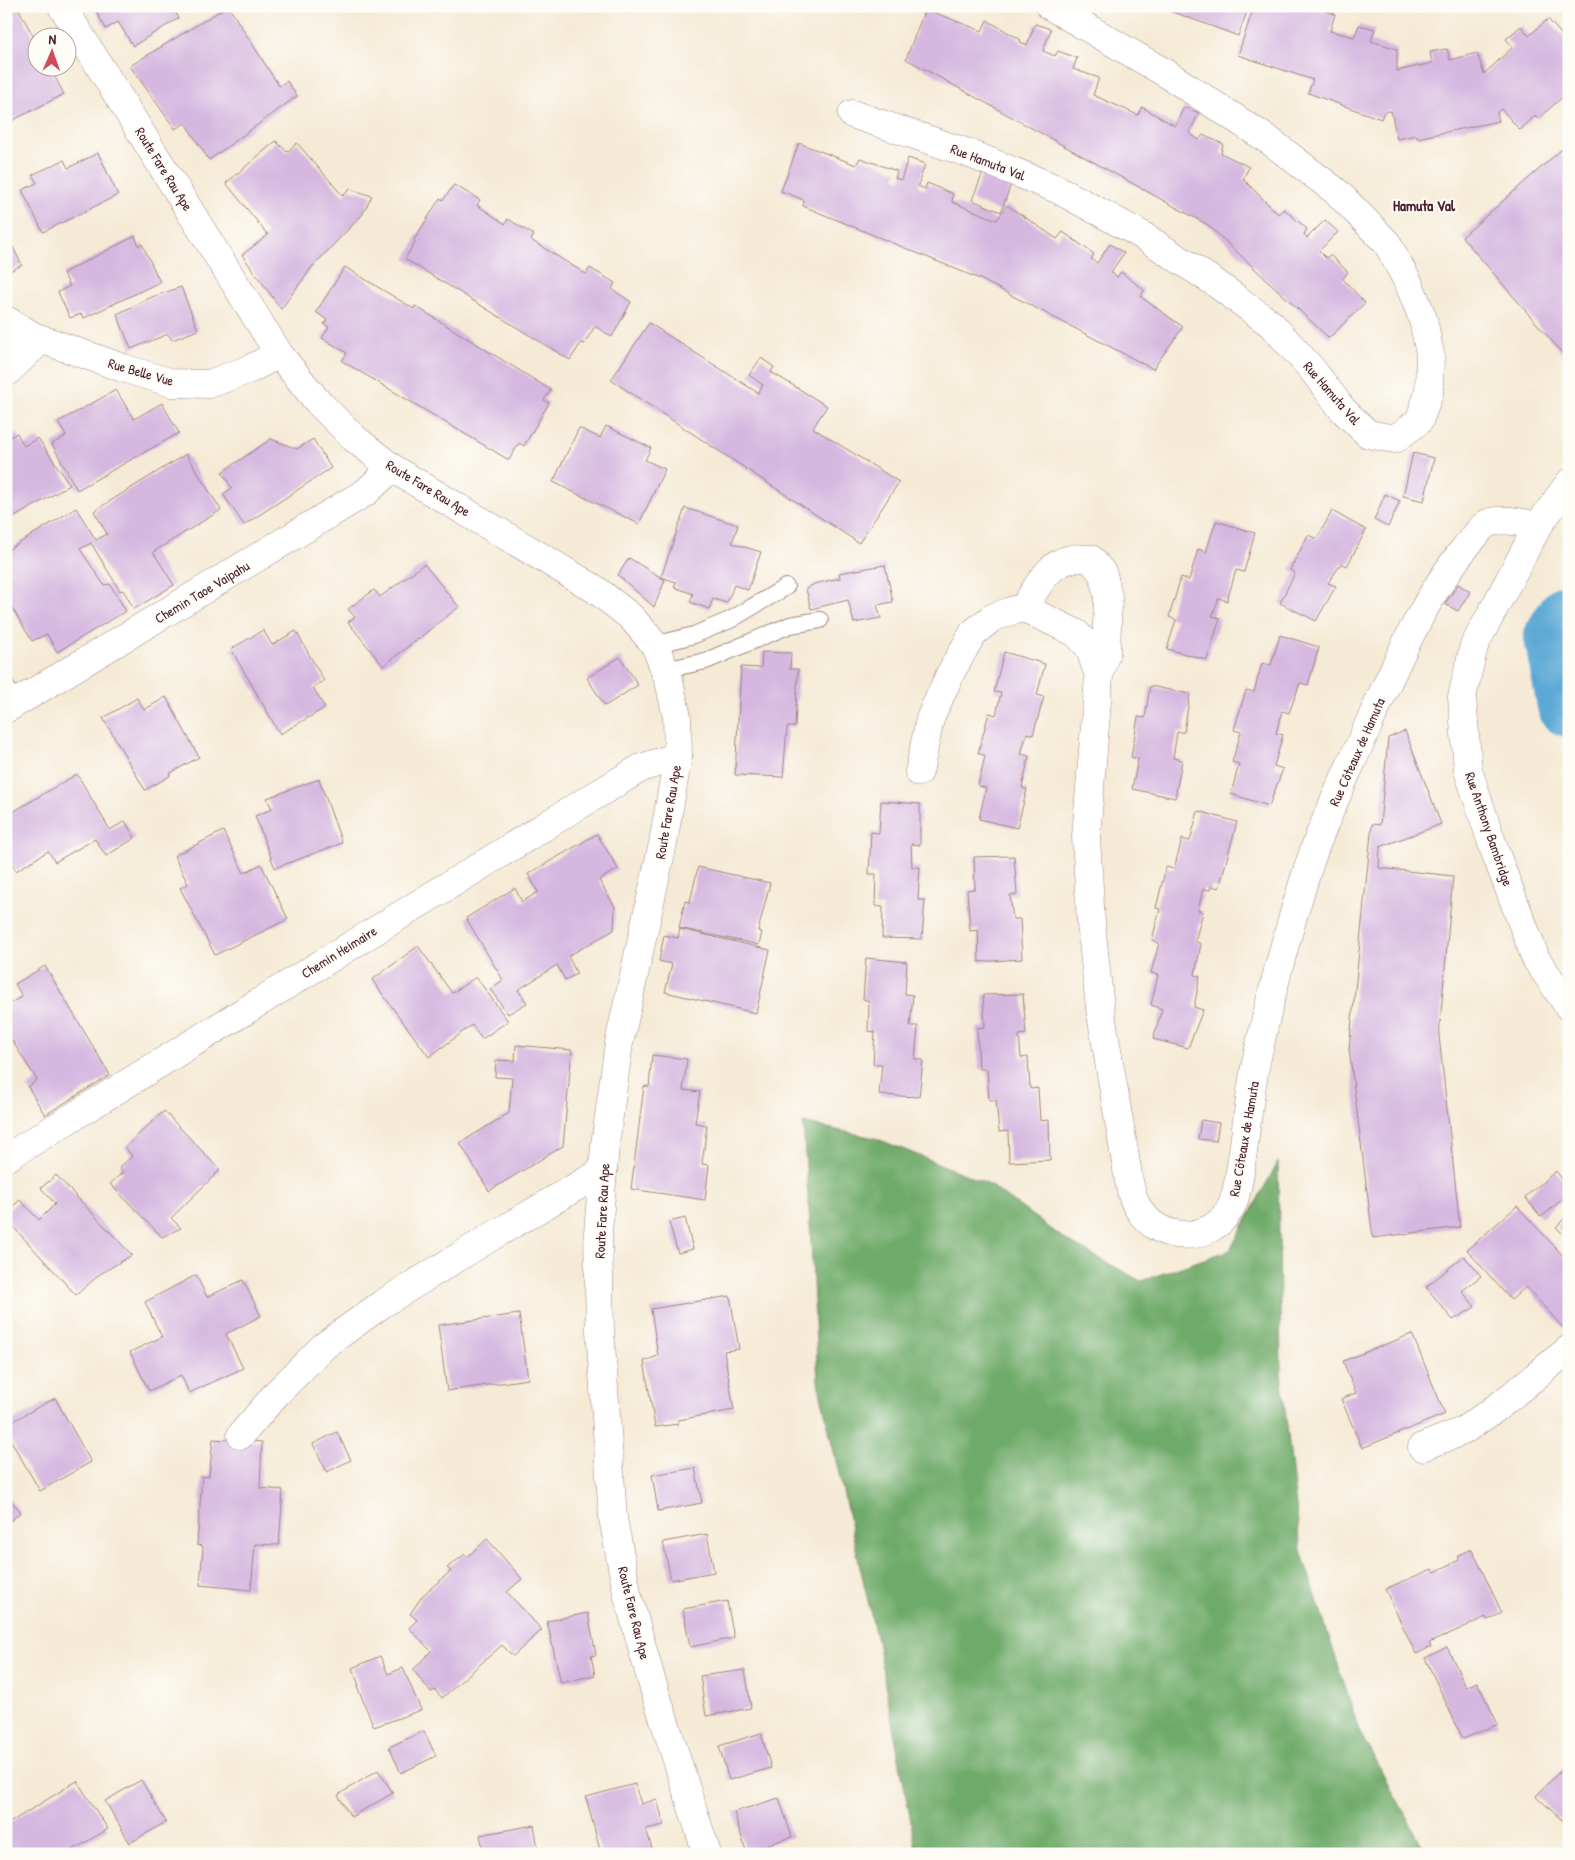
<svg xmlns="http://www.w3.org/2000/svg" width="1575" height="1860" viewBox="0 0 1575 1860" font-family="'Patrick Hand',sans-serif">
  <rect width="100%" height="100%" fill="#fdfcf7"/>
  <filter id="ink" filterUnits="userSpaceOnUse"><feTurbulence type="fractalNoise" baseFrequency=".02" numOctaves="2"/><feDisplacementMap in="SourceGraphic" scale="10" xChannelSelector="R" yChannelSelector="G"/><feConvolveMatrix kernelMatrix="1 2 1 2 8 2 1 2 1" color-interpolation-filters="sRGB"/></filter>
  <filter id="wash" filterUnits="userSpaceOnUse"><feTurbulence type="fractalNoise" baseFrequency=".0096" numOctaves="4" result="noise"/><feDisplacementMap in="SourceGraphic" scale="20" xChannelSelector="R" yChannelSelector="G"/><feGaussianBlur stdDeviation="1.12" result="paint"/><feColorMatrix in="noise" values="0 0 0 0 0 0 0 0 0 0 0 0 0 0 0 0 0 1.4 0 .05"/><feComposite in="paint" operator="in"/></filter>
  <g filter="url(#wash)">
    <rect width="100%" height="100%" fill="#f5ead5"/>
    <path fill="#6eaa69" stroke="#5c644a" d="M803,1123L875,1138L987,1183L1069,1242L1141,1281L1230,1250L1278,1162L1281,1373L1301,1550L1359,1730L1427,1854H917L877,1641L818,1382L811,1240Z"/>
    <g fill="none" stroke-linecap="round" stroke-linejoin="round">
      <path stroke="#5ca9d5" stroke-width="64" d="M1569,616L1556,637L1569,705"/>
    </g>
    <g id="blocks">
      <path fill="#d5b7e0" d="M14,6H17L38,45V68H50L64,94L6,124V10Z
        M93,6H172L179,18L133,46L118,22L106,29Z
        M228,6L279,86L287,81L297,96L209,160L185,123L175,129L130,66Z
        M1157,6H1249L1238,36Z
        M1254,6H1312L1335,14L1330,31L1354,37L1359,25L1375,29L1371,41L1397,49V71L1432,63L1430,52L1447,49L1450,60L1477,53L1484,74L1513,47L1506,39L1521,26L1529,36L1548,19L1569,43V91L1538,119L1535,116L1520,130L1501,109L1497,113L1499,121L1417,138L1416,135L1397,139L1391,111L1384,112L1381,119L1308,93L1313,80L1238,55Z
        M925,9L982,31L987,20L1021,40L1020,42L1027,45L1035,24L1051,29L1043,51L1055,56L1058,51L1077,58L1073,69L1099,78L1093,95L1138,115L1142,107L1175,126L1184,107L1199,113L1189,133L1199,140L1203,135L1223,144L1221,153L1249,167L1243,179L1278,214L1284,209L1307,229L1304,234L1307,238L1325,220L1338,232L1319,251L1326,258L1330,255L1348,272L1343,279L1365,303L1329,338L1208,225L906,59Z
        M276,141L287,152L297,143L343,196L350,189L372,196L362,215L312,267L281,309L242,255L268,235L226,183Z
        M799,143L856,165L860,158L897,171L895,178L901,180L908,158L925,164L918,186L925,189L927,183L953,194L952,202L997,220L1007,205L1057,239L1063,232L1094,254L1091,259L1097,263L1110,244L1124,253L1111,272L1117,277L1121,272L1144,290L1141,297L1183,327L1153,369L980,279L803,206L804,200L781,191Z
        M1569,143V361L1462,237Z
        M98,153L118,195L43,232L22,190L37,183L32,175L64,160L68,168Z
        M983,173L1011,184L1001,212L972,200Z
        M454,185L480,200L477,205L505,224L508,219L534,235L531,240L586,274L590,268L615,283L612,289L631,302L612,337L595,326L584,344L581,343L570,360L405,259L415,242L414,240L440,198L443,200Z
        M6,234L22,265L6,273Z
        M135,236L139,246L142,244L160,282L84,318L81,314L70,318L58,292L70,286L63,273Z
        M345,267L414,309L415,306L551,390L544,400L549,403L524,446L519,443L509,460L342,361L347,353L322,338L329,327L324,324L327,320L316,312Z
        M181,287L198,330L172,340L168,334L131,349L117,314L152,297Z
        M649,323L758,393L763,385L749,375L761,358L774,367L771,372L827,406L813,428L899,482L859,543L611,380Z
        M116,390L134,419L162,403L179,433L77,490L52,444L66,436L58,422Z
        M606,426L651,448L645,460L665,469L639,524L553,482L579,428L600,438Z
        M17,433L24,446L38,438L70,485L6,522V439Z
        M271,439L297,449L313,439L331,468L244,525L223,494L232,488L222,472Z
        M1413,453L1434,458L1424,501L1403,496Z
        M186,454L221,510L153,552L174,585L134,609L123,590L120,591L91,543L80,549L104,585L110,584L126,611L57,652L47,634L32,641L6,598V551L76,508L96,540L107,534L94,511Z
        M1385,494L1400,501L1388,527L1374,520Z
        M685,508L738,525L732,543L761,552L748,590L734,585L727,603L713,599L709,609L690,602L693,594L674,587L676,582L661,577Z
        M1332,511L1366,530L1347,566L1341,564L1328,583L1336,586L1316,621L1280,603L1295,573L1290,570L1308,535L1317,539Z
        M1216,521L1255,533L1244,572L1236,570L1227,601L1219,598L1212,616L1220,618L1207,660L1167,649L1176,620L1169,617L1181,577L1189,580L1198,549L1206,552Z
        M629,558L665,580L654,607L618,575Z
        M424,564L459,607L383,666L348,622L355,617L348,609L374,590L380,597Z
        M885,565L893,602L877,605L881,618L854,623L848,600L811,609L806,589L814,584L840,578L839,573Z
        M1458,584L1470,592L1458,611L1445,604Z
        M263,630L272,645L296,631L324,681L313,687L325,708L280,734L231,649Z
        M1280,635L1319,647L1308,685L1300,683L1289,713L1282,711L1276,733L1283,735L1274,766L1283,769L1269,806L1231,794L1239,764L1232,762L1241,732L1234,730L1246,690L1254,692L1262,663L1271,665Z
        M762,652L791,653L790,669H798L795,727H787L783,777L735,775L741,667L761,668Z
        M1004,652L1045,664L1037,695L1044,697L1033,735L1027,733L1021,754L1029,756L1022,788L1027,789L1017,828L979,819L986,788L978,786L985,756L978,753L989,713L996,715L1001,693L994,692Z
        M620,657L638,685L605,706L587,678Z
        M1150,686L1190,694L1184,732H1177L1173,758L1182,760L1175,798L1132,789L1138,759L1131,757L1138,717L1145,718Z
        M166,697L199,757L169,774L170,776L145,790L103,718L137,698L144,710Z
        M1405,731L1441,824L1380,847L1379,868L1453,876L1439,1036L1460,1227L1373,1238L1349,1049L1372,824L1380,825L1388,738Z
        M77,774L110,830L125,821L135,838L106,856L95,839L55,862L48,851L16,871L6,855V816Z
        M319,779L342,843L275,868L255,816L272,809L267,798Z
        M881,801L920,804V845L911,844L912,867H920L918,900H925L922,939L882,938L883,907L875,906L876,874H869L871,832L879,833Z
        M1198,811L1237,822L1219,888L1211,886L1210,890L1203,889L1198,910L1203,912L1195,941L1201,944L1195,975L1200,976L1194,1007L1203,1010L1188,1048L1153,1039L1162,1009L1151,1005L1158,975L1151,973L1159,943L1152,940L1160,909L1156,908L1166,867L1174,869L1182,839L1190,841Z
        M223,831L244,873L261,864L288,919L215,955L180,888L188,884L174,856Z
        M597,834L618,869L599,880L615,907L614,930L568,956L577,974L565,980L557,965L518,990L527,1003L508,1014L490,989L503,980L466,918L515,888L522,902L538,892L528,874Z
        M1014,856L1017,895H1010L1013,919H1020L1022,959L979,962L978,930L970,931L967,890L975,889L974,857Z
        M698,867L770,883L758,931L762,932L759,945L679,928L685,901L690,902Z
        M680,929L770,950L756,1013L665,992L672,964L659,961L664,935L678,938Z
        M418,946L452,993L476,977L508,1021L482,1039L472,1025L429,1057L372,980Z
        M866,958L907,962L905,994L913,995L910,1026H918L915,1059L923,1060L919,1097L879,1095L882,1064H873L875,1032L868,1031L869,1001L863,999Z
        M45,966L110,1075L45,1115L28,1087L37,1080L6,1031V1006L22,996L15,984Z
        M1023,994L1026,1034L1019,1035L1021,1058L1028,1057L1030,1089L1038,1088L1040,1121L1049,1120L1050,1160L1009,1162L1008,1131L999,1132L996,1100H989L987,1069H979L977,1028L985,1027L983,995Z
        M516,1045L572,1050L563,1146L489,1191L460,1143L509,1113L512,1078L495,1077L496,1060L515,1061Z
        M652,1055L687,1059L683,1090L700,1092L695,1123L707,1125L702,1164L709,1165L705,1200L631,1189L644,1086L649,1087Z
        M6,1060L12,1070L6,1074Z
        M164,1111L220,1170L171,1218L181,1228L162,1237L110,1184L123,1172L119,1168L132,1156L125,1147Z
        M1201,1120L1219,1123L1216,1141L1198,1139Z
        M1556,1171L1569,1188V1194L1541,1217L1525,1197Z
        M56,1175L132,1255L100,1274L76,1295L6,1219V1212L20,1200L39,1220L55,1204L41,1188Z
        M1517,1206L1569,1262V1334L1526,1287L1511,1300L1467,1250Z
        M1569,1214V1240L1556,1227Z
        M685,1218L693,1249L678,1253L669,1222Z
        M1464,1256L1481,1276L1462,1291L1475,1307L1453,1320L1426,1287Z
        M196,1275L207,1297L243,1280L261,1316L226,1334L243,1368L189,1393L181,1375L149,1391L130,1352L162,1337L145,1302Z
        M730,1296L739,1349L724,1351L734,1410L678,1420V1424L655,1427L644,1361L658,1356L651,1309Z
        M519,1314L528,1379L447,1391L438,1325Z
        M1412,1334L1445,1414L1362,1448L1341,1399L1356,1393L1343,1361Z
        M55,1398L91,1462L40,1491L6,1432V1425Z
        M337,1432L351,1460L327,1472L313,1444Z
        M213,1439L262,1442L260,1488L283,1490L279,1545L255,1544L251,1590L200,1585L203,1546L197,1545L202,1477L209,1476Z
        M695,1468L702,1503L658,1511L652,1475Z
        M6,1496L21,1512L6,1525Z
        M707,1534L714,1572L671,1580L663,1542Z
        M487,1539L522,1579L507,1592L542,1630L513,1656L502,1645L442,1698L435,1690L431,1692L413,1670L431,1651L409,1628L417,1620L410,1614L423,1595L451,1571L447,1568L465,1554L467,1557Z
        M1472,1549L1502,1613L1487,1620L1486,1617L1429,1643L1431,1647L1416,1654L1385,1589L1432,1569L1435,1572L1459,1560L1458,1555Z
        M727,1601L734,1638L690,1647L683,1609Z
        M588,1613L596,1655L591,1656L595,1675L561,1683L547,1621Z
        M1447,1647L1466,1687L1477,1682L1498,1724L1463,1739L1425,1658Z
        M380,1656L388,1674L403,1668L421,1710L374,1727L357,1686L359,1685L352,1668Z
        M745,1670L751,1708L706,1716L700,1676Z
        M424,1731L436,1756L401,1773L389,1747Z
        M761,1733L771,1768L729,1780L719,1746Z
        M1569,1762V1822L1567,1825L1536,1796Z
        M378,1770L393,1793L351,1817L338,1795Z
        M141,1780L166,1822L130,1843L105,1801Z
        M77,1781L108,1829L66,1854H6V1825Z
        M635,1784L641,1804L657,1799L664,1825L646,1829L652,1849L634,1854H601L586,1797Z
        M779,1798L792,1837L746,1851L734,1812Z
        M534,1825L539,1854H484L480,1835Z"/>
    </g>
  </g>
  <g filter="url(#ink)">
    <use href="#blocks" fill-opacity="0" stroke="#a08480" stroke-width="1"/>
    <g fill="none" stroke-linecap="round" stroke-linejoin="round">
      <defs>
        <path id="service" d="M6,351L32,336
          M655,645L694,635L730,620L786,587
          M664,670L706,661L790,625L820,620
          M6,687L17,703"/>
        <path id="minor" d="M852,114L968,153L1057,189L1140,234L1214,282L1271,324L1311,368L1343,410L1368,434L1395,439L1419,421L1429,393L1430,354L1423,319L1409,284L1387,243L1338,193L1270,141L1167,74L1050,6
          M6,320L35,337L123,368L172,383L209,384L250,369L279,354
          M6,373L42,339
          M1024,608C1036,589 1047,564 1071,559C1077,557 1085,559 1091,559L1103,574L1108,597L1106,653L1099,674
          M6,709L366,492L392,468
          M919,772L930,719L950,674L973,633L992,618L1011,611L1024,608L1076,633L1089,647L1099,676L1086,837L1091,923L1100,1008L1129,1181C1131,1191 1133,1202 1140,1211C1161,1243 1211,1243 1230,1209C1238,1194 1239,1176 1242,1159C1247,1124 1250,1087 1258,1053C1273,986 1291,918 1313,853C1328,811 1349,769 1367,728C1397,662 1426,591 1475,536C1478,532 1483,525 1488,523C1504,517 1522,523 1538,526
          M6,1158L568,812L641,768L678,756
          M241,1435L277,1393L324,1346L382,1304L491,1237L603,1171
          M1422,1447L1463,1431L1499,1406L1569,1349"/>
        <path id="secondary" d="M62,6L279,354L318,402L354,438L392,468L595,589L631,617L655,645L669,681L677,717L678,756L663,843L619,1043L605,1145L598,1233L600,1330L613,1518L627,1593L651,1679L707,1854
          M1569,483L1538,526L1474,646L1462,697L1468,770L1495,852L1536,959L1569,1007"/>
      </defs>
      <use href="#service" stroke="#a08480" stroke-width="18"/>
      <use href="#minor" stroke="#a08480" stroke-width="29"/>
      <use href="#secondary" stroke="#a08480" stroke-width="29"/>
      <use href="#service" stroke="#fff" stroke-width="16"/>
      <use href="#minor" stroke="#fff" stroke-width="28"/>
      <use href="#secondary" stroke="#fff" stroke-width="28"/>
    </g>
  </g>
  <g text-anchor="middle" stroke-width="4" stroke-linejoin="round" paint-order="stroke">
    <g font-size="14" fill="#4a1f2b" stroke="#fdfcf7">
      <text transform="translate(988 162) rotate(21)" y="5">Rue Hamuta Val</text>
      <text transform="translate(164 169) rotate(58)" y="5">Route Fare Rau Ape</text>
      <text transform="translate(141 372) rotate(16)" y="5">Rue Belle Vue</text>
      <text transform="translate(1332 393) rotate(49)" y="5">Rue Hamuta Val</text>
      <text transform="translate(428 488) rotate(31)" y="5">Route Fare Rau Ape</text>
      <text transform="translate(202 592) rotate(-31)" y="5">Chemin Taoe Vaipahu</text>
      <text transform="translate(1357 752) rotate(-66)" y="5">Rue Côteaux de Hamuta</text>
      <text transform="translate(668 812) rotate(-80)" y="5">Route Fare Rau Ape</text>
      <text transform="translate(1489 829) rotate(71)" y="5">Rue Anthony Bambridge</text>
      <text transform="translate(339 952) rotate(-32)" y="5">Chemin Heimaire</text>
      <text transform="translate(1244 1139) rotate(-80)" y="5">Rue Côteaux de Hamuta</text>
      <text transform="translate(602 1211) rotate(-87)" y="5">Route Fare Rau Ape</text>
      <text transform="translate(634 1613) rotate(76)" y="5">Route Fare Rau Ape</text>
    </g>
    <g font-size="15" font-weight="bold" fill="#4a1f2b" stroke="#fdfcf7">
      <text x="1424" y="211">Hamuta Val</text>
    </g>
  </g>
  <rect width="1575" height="1860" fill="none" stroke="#fdfcf7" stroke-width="25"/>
  <g transform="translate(52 52) rotate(2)"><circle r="24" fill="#fdfcf7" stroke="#b5a4a5"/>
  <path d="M0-4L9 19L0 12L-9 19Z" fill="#d1495b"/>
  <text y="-8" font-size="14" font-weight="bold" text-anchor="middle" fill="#4a1f2b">N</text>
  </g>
</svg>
